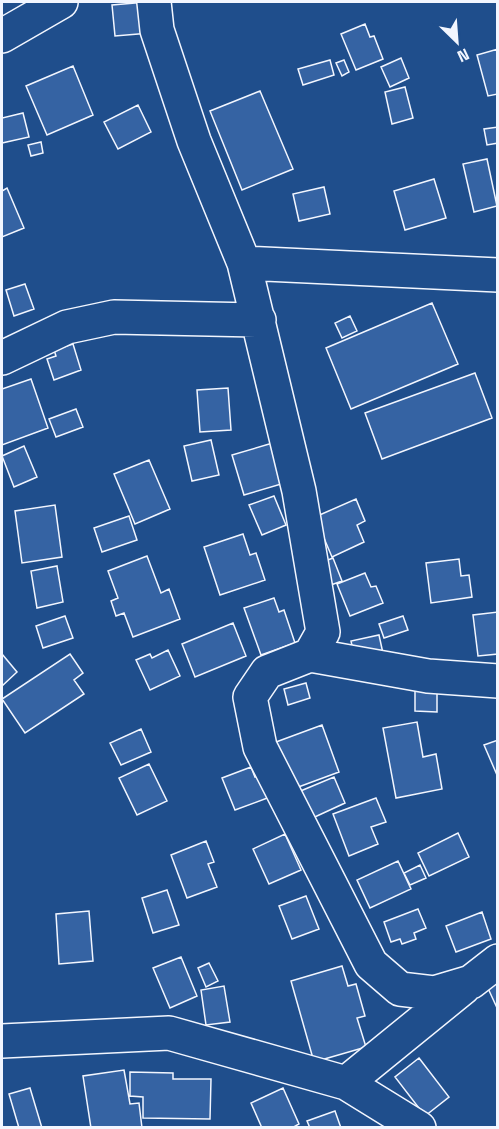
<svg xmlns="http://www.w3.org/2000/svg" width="499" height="1129" viewBox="0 0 499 1129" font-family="'Space Grotesk',sans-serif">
  <rect width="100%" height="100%" fill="#1f4e8c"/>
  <path fill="#3563a3" stroke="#f2f6ff" stroke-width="1.5" d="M147,2L150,33L115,36L112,5Z
    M365,24L370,37L374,36L383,59L356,70L341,34Z
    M498,49V94L488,96L477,55Z
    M401,58L409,78L390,87L381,67Z
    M330,60L334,75L303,85L298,69Z
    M344,60L349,72L342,76L336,63Z
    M73,66L93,115L47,135L26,86Z
    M405,87L413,118L392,124L385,92Z
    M260,91L293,169L242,190L210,111Z
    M138,105L151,132L118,149L104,122Z
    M23,113L29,137L2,143V118Z
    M498,127V143L487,145L484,129Z
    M41,142L43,153L31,156L28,145Z
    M487,159L497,206L474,212L463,164Z
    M434,179L446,218L405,230L394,191Z
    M324,187L330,214L299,221L293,194Z
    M7,188L24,228L2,237V191Z
    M25,284L34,309L14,316L6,290Z
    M432,303L458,364L351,409L326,348Z
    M350,316L357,331L342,338L335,323Z
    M73,344L81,370L54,380L47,359L56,356L54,350Z
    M475,373L492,418L382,459L365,413Z
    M31,379L48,428L2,445V389Z
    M228,388L231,430L200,432L197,390Z
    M76,409L83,427L56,437L49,419Z
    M211,440L219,475L192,481L184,446Z
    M276,442L288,482L244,495L232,455Z
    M24,446L37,477L14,487L2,456Z
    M149,460L170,509L135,524L114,474Z
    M274,496L286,525L262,535L249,505Z
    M356,499L365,521L357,525L364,542L332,557L315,517Z
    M55,505L62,557L22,563L15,511Z
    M129,516L137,540L102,552L94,528Z
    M243,534L250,555L256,553L265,580L220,595L204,547Z
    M147,556L161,593L169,589L180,619L133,637L124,613L116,616L111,601L118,598L108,571Z
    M333,558L342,581L328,586L320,563Z
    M459,559L461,576L469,575L472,597L431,603L426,563Z
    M57,566L63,602L37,608L31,571Z
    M365,573L371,587L376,586L383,603L350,616L337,584Z
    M274,598L279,612L284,610L295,643L261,655L244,608Z
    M498,612V654L478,656L473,615Z
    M65,616L73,638L43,648L36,626Z
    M403,616L408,630L384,638L379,624Z
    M233,623L246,656L195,677L182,644Z
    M379,635L384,658L356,664L351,641Z
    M168,650L180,676L150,690L136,660L150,654L152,658Z
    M2,654L17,672L2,686Z
    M70,654L83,673L74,680L84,694L25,733L2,699Z
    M306,683L310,698L288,705L284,689Z
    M437,687V712L415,711V688Z
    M417,722L423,757L436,754L442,789L396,798L383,728Z
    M322,725L339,772L293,789L276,742Z
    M141,729L151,752L121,765L110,743Z
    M498,740V774L497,775L484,745Z
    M149,764L167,801L137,815L119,778Z
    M251,767L255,777L262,775L270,797L235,810L222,778Z
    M334,777L345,803L304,822L291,795Z
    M376,798L386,822L371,827L378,844L349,856L333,814Z
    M458,833L469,857L429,876L418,853Z
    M285,834L301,870L269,884L253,849Z
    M206,841L214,862L208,864L217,887L187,898L171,855Z
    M398,861L411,889L370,908L357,880Z
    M420,865L426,878L410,885L404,873Z
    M167,890L179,925L153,933L142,898Z
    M306,896L319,929L292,939L279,906Z
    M418,909L426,928L414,933L416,939L402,944L400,939L391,942L384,922Z
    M89,911L93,961L59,964L56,914Z
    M482,912L491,939L456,952L446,926Z
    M181,957L197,996L170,1008L153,968Z
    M209,963L218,981L206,987L198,968Z
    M342,966L348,986L356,984L365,1016L357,1018L366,1047L314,1062L291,981Z
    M498,980V1010L486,984Z
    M224,986L230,1022L206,1025L201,990Z
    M419,1058L449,1097L425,1116L395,1077Z
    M124,1070L130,1104L139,1103L142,1128H91L83,1076Z
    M130,1072L173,1073V1079H211L210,1119L143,1118V1097L130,1096Z
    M30,1088L42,1128H19L9,1094Z
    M283,1088L299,1124L292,1128H262L251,1103Z
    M335,1111L341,1128H310L307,1121Z"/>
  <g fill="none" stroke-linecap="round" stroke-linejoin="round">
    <defs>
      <path id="minor" d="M154,2L157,30L194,141L244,263L299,491L323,632L310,655L267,672L250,697L260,747L371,964L400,989L434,993L471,982L498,961
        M2,36L61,2
        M244,263L498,275
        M2,358L67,327L114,317L259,320
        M310,655L428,676L498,681
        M2,1041L169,1033L346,1083L419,1128
        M346,1083L464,987"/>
    </defs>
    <use href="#minor" stroke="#f2f6ff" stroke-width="36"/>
    <use href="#minor" stroke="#1f4e8c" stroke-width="33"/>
  </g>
  <rect width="499" height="1129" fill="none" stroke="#f2f6ff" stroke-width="6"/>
  <g transform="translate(457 42) rotate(155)" stroke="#1f4e8c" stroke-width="4.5" paint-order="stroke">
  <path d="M0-4.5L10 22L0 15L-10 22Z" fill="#f2f6ff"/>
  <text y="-9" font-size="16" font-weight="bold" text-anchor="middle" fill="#f2f6ff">N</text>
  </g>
</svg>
